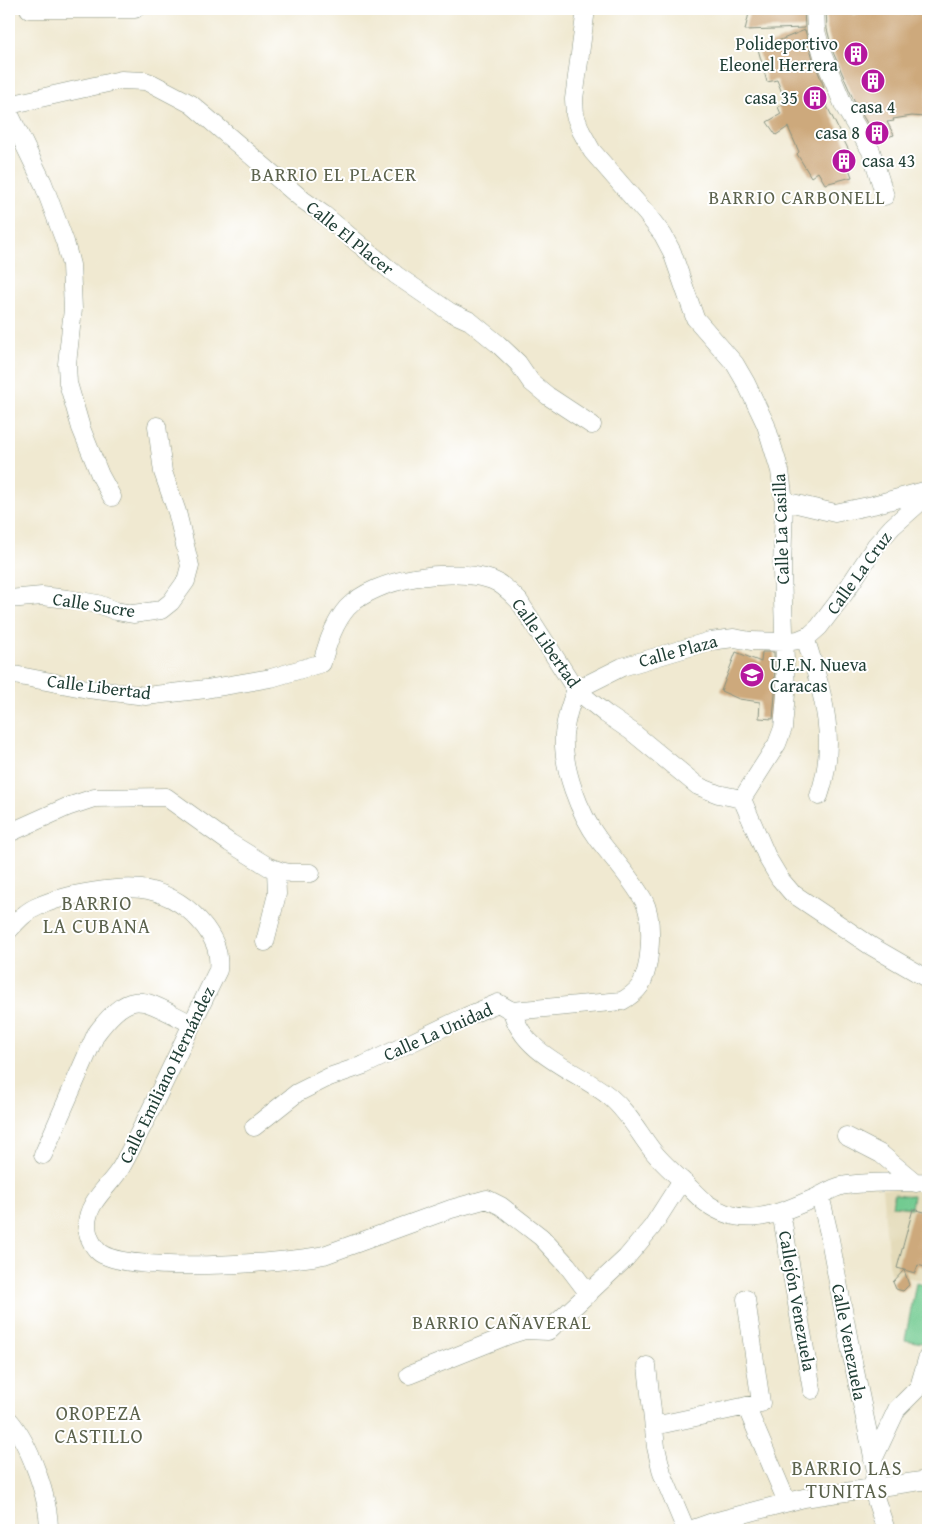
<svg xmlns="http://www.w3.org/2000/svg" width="937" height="1539" viewBox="0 0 937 1539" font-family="'Gentium Book Plus',serif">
  <rect width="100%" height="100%" fill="#fff"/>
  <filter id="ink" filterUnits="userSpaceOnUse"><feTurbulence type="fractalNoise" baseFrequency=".02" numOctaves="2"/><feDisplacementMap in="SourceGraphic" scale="10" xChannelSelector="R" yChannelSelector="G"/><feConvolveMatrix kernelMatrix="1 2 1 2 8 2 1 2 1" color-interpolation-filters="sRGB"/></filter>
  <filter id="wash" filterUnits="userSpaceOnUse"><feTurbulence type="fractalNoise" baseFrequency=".0096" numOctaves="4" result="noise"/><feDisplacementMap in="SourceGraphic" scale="20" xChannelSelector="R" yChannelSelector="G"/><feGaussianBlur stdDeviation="1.12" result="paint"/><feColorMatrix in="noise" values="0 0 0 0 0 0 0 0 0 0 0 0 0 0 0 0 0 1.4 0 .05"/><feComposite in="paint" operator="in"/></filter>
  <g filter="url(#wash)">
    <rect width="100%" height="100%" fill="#f0e9d1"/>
    <path fill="#e4dbba" d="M882,1188L928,1191V1282L890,1273Z"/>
    <path fill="#72cb91" stroke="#488462" d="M894,1194L913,1196L911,1208L892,1206Z
      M916,1283L928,1286V1344L905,1340Z"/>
    <g id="blocks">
      <path fill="#cda97b" d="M750,9H804L805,28L745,30Z
        M826,9H852V15L867,12L912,14V9H925L923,45H928V83L924,117L912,116L893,119L894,121L887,122L894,135L877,140L854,101L833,52L827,29Z
        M805,30L813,59L824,87L819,90L855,163L848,166L852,177L825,184L818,172L811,177L797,154L799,152L788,127L776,135L767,122L781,114L778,107L786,103L777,80L767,82L758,49Z
        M736,652L761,662L762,652H774L775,694L773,719L759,718L760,702L739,699L721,691Z
        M913,1209L928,1213V1268L918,1265L915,1273L897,1268Z
        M904,1270L909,1285L903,1291L896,1289L893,1282Z"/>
    </g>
  </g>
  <g filter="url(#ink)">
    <use href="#blocks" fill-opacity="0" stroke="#889382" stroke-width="1"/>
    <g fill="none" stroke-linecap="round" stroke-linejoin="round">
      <defs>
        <path id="minor" d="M29,9H135
          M586,9L574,99L575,115L581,131L592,151L646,213L663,235L672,252L695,318L735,364L746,383L766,425L780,471L784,501L782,570L786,694L783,728L777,744L742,799
          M815,9L816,31L823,56L844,106L871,151L885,196
          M9,105L121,80L145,81L153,84L191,104L303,200L323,214L396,275L450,312L470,321L498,344L518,363L531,382L548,396L592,425
          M9,113L43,183L65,242L71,265L73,309L67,364L68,383L81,428L100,475L112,497
          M784,501L835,513L873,505L928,490
          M9,599L42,596L68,599L98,604L116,611L133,614L161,610L171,602L186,581L190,566L177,512L163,472L157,426
          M805,637C822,692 839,739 819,796
          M9,674L88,689L146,696L206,689L271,678L322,663C327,644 334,623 347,608C376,577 453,567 492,580C503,584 511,593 519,601L576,690L606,714L631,731L698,786L718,794L742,799
          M576,690L622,667L710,641L734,638L751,641L785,642L798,640L810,635L819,627L844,594L876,545L892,527L928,495
          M742,799L768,859L780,879L792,893L871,946L928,979
          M9,833L67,807L94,798L166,797L230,843L269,867L280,871L290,873H311
          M9,930C18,920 26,911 39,906C63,895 123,884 148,890C171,895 191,909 205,927C215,941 220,952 218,970C186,1035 157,1101 123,1164C113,1184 87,1200 87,1225C87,1234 92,1246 99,1252C127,1275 286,1263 324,1255L451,1209L487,1199L501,1206L541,1237L567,1265L589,1294
          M265,942L277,894L276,870
          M512,1011C524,1056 577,1070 610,1097C628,1112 638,1132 652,1150C662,1163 675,1174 687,1185C693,1191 699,1198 706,1203C745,1231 779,1213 817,1197C825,1193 833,1188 841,1186C869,1181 900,1183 928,1182
          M254,1127L297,1093L329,1077L364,1065L465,1017L498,1003L512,1011L622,1001C629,997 635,993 640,986C651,968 654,920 644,901C632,879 614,860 599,840C579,813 562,768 564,734C566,718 570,704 576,690
          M846,1136L881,1154L916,1183
          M43,1155L96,1034C133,984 144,1001 192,1024
          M820,1195L829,1234L851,1352L876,1471L872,1488
          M781,1212L812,1390
          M647,1366L656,1447L662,1473L686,1530
          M409,1375L509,1335L525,1330L548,1331L626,1258L652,1227L682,1180
          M746,1406L787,1502
          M9,1420C30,1444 49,1498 49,1530
          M654,1426L761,1403L746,1299
          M873,1460L897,1409L919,1387L928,1356
          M872,1488L886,1530
          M690,1530L710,1523L804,1498L928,1480"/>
      </defs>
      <use href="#minor" stroke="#889382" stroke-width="19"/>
      <use href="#minor" stroke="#fff" stroke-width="18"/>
    </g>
  </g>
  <defs>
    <symbol id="building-disc" viewBox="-11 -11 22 22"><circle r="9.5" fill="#b5179e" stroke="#fff"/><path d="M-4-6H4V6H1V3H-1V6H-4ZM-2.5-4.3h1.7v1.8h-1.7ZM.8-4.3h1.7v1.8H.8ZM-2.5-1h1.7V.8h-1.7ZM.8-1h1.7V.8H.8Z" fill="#fff"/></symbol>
    <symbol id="school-disc" viewBox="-11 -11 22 22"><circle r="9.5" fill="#b5179e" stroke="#fff"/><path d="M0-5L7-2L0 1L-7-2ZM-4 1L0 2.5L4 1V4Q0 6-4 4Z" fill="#fff"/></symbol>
  </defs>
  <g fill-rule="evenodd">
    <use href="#building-disc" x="842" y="40" width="28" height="28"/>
    <use href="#building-disc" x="859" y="67" width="28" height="28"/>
    <use href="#building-disc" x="801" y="84" width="28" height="28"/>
    <use href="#building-disc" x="863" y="119" width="28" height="28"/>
    <use href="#building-disc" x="830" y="147" width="28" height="28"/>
    <use href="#school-disc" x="738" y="661" width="28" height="28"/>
  </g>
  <g text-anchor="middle" stroke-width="4" stroke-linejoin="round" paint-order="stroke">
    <g font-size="18" fill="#1f3d34" stroke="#fff" text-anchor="end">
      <text x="838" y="50">Polideportivo<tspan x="838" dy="21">Eleonel Herrera</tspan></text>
      <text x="798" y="104">casa 35</text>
      <text x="873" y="113" text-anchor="middle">casa 4</text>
      <text x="860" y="139">casa 8</text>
      <text x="862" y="167" text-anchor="start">casa 43</text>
      <text x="770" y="671" text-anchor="start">U.E.N. Nueva<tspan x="770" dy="21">Caracas</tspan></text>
    </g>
    <g font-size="18" fill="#1f3d34" stroke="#fff">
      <text transform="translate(350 238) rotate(39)" y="6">Calle El Placer</text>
      <text transform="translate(781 529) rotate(-92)" y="6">Calle La Casilla</text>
      <text transform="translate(859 573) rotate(-54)" y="6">Calle La Cruz</text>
      <text transform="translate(94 605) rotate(9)" y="6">Calle Sucre</text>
      <text transform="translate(546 643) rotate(55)" y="6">Calle Libertad</text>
      <text transform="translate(678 651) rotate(-15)" y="6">Calle Plaza</text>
      <text transform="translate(99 687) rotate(7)" y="6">Calle Libertad</text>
      <text transform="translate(438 1032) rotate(-24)" y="6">Calle La Unidad</text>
      <text transform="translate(167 1075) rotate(-64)" y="6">Calle Emiliano Hernández</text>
      <text transform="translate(797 1301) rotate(80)" y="6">Callejón Venezuela</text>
      <text transform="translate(849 1342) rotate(79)" y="6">Calle Venezuela</text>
    </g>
    <g font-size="19" letter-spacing="1" fill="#5c634d" stroke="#fff">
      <text x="334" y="181">BARRIO EL PLACER</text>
      <text x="797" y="204">BARRIO CARBONELL</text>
      <text x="502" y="1329">BARRIO CAÑAVERAL</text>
    </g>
    <g font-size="20" letter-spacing="1" fill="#5c634d" stroke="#fff">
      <text x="97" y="910">BARRIO<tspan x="97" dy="23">LA CUBANA</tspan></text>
      <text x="99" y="1420">OROPEZA<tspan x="99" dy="23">CASTILLO</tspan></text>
      <text x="847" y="1475">BARRIO LAS<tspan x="847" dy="23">TUNITAS</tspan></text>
    </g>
  </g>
  <rect width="937" height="1539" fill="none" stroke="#fff" stroke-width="30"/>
</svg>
